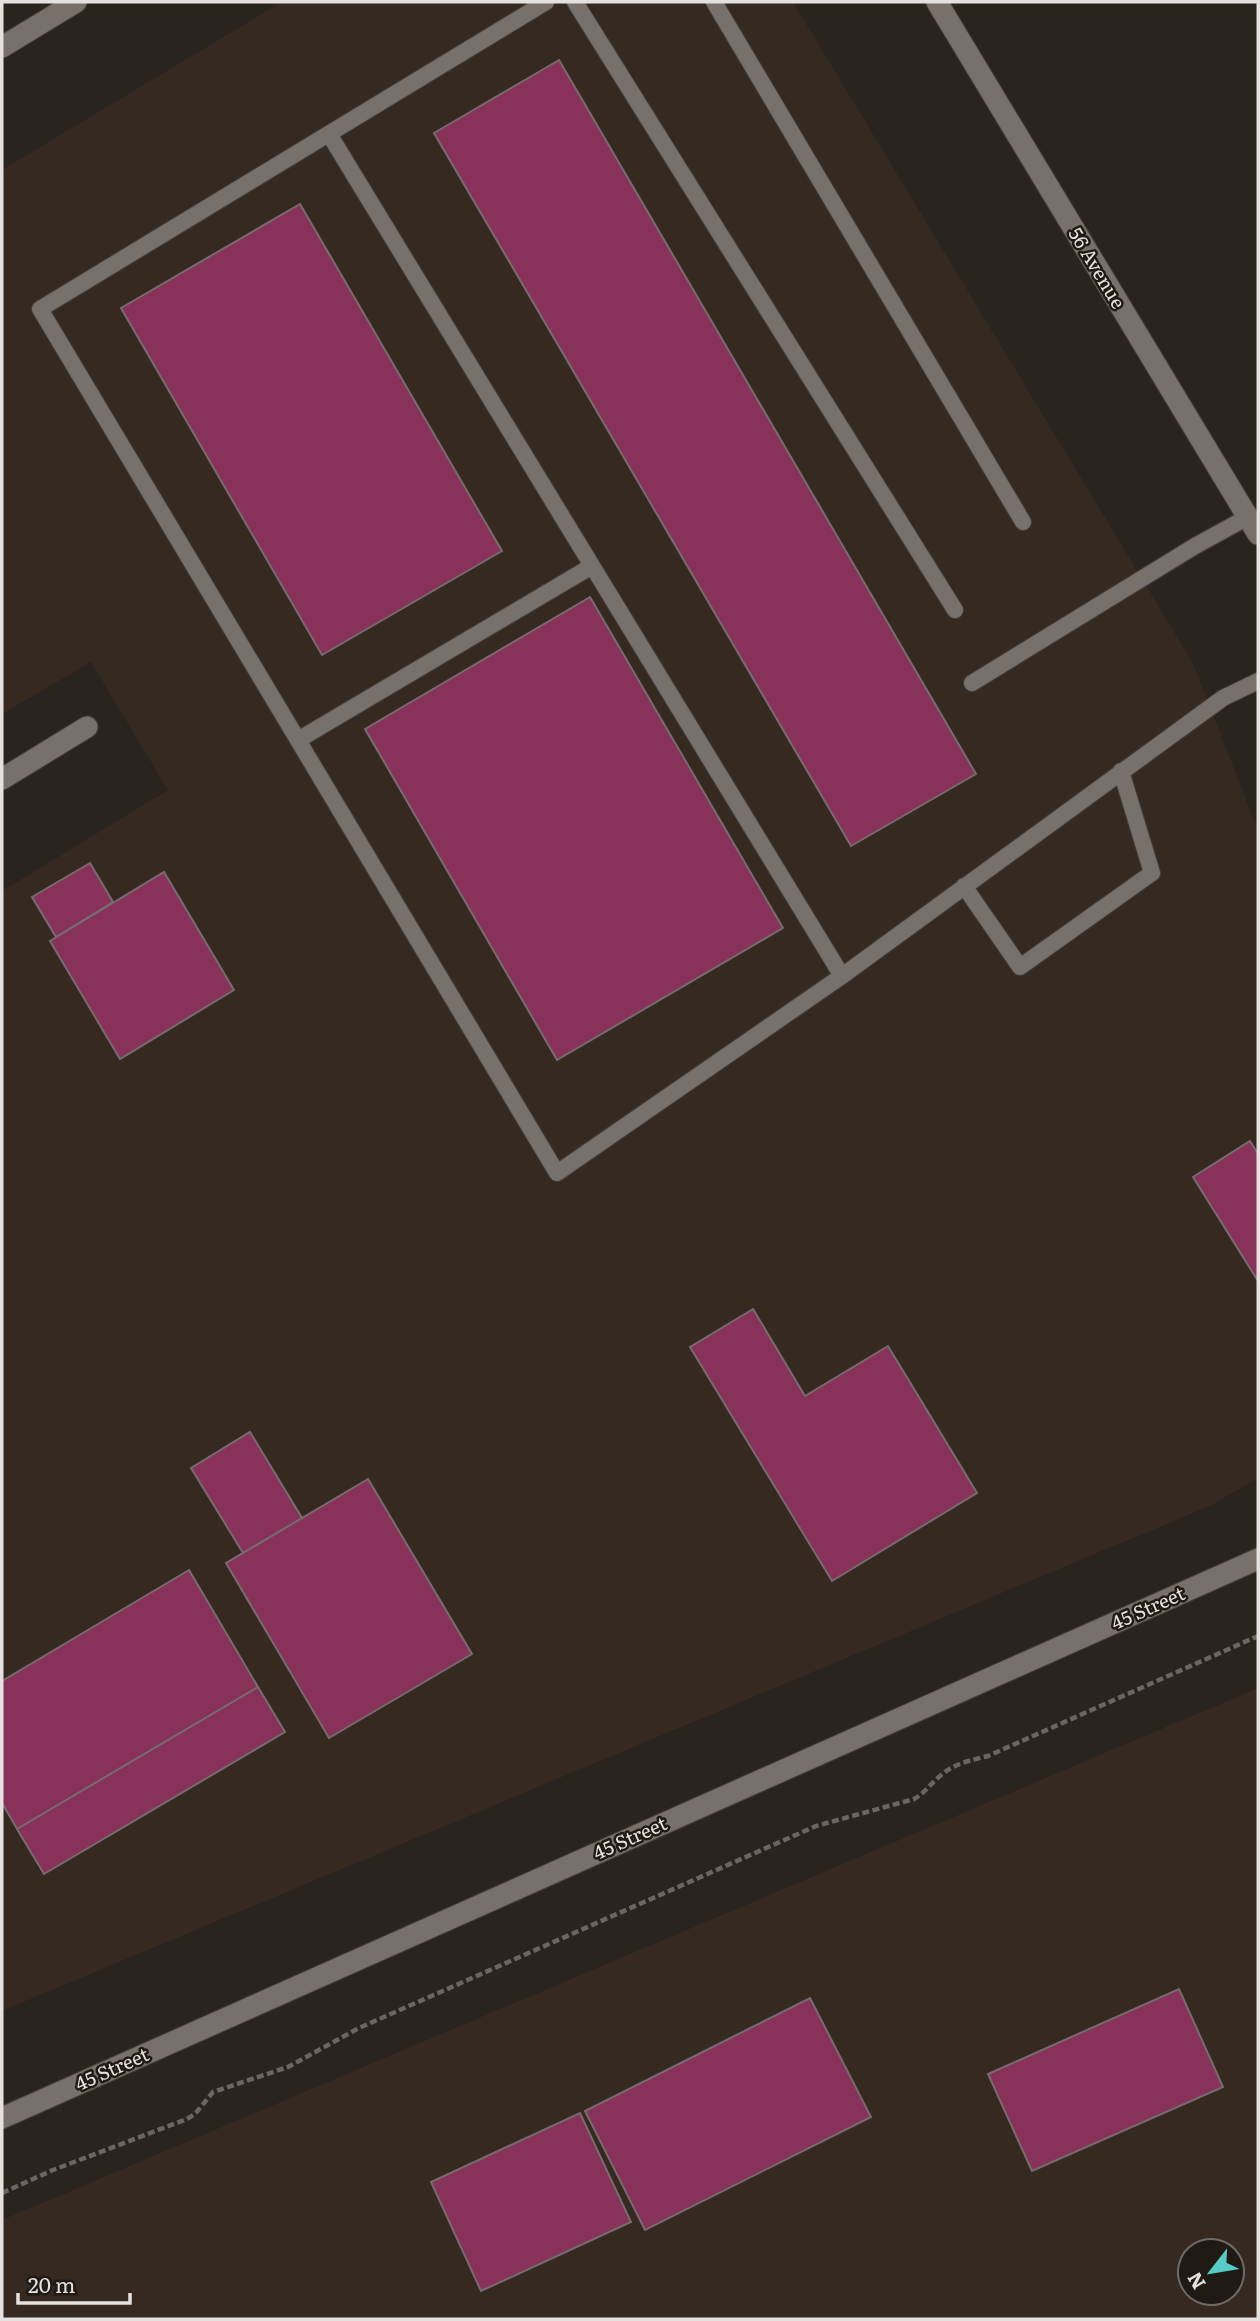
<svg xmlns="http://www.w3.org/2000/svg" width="1260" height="2321" viewBox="0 0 1260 2321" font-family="Literata,serif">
  <rect width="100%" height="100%" fill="#2a241f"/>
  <path fill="#352920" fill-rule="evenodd" d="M282,2H793L1193,663L1258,830V1478L1210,1506L2,2011V891L168,790L91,662L2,714V170Z
    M1258,1688V2319H2V2220ZM1190,2251H1232V2293H1190Z"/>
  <path fill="#883259" stroke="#766c70" stroke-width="2" d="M559,60L976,774L851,846L434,133Z
    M300,204L502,551L322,655L121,308Z
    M590,597L783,928L557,1060L365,729Z
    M90,863L113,902L56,937L32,897Z
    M164,872L234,990L120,1059L50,941Z
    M1250,1141L1258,1154V1281L1193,1177Z
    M753,1309L805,1396L888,1346L977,1493L832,1581L690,1347Z
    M250,1432L302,1518L243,1553L191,1468Z
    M368,1479L472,1654L329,1738L226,1563Z
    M189,1570L258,1687L17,1829L2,1803V1681Z
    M258,1687L285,1732L44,1874L17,1829Z
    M1179,1989L1223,2087L1032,2171L988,2074Z
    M810,1998L871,2117L645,2230L585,2111Z
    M580,2113L631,2222L481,2291L431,2182Z"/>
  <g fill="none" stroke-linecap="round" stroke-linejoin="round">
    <defs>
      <path id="lane" d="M575,2L955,610
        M714,2L1023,522
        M329,134L842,976L557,1173L40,309L546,2
        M972,683L1195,546L1248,517
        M298,740L592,566
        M964,886L1020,967L1152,873L1121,771
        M842,976L1223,698L1258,681"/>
      <path id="street" d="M937,2L1258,534
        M2,47L76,2
        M2,779L87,727"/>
      <path id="secondary" d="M2,2118L1258,1559"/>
    </defs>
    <use href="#lane" stroke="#45403b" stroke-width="18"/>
    <use href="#street" stroke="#45403b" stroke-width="23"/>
    <use href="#secondary" stroke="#45403b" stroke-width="23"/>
    <path stroke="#6c6662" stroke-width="4.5" stroke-dasharray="7 3.5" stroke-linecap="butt" d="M2,2193L53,2170L187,2119L195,2114L213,2092L288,2067L359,2028L816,1826L914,1799C925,1793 930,1784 940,1776C953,1764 971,1760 988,1756L1258,1636"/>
    <use href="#lane" stroke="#78706a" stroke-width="16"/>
    <use href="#street" stroke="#78706a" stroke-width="21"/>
    <use href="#secondary" stroke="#78706a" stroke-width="21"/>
  </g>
  <g text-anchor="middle" stroke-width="5" stroke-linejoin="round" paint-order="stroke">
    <g font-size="19" fill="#e5e1de" stroke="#201a15">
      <text transform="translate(1097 268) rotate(59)" y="7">56 Avenue</text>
      <text transform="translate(1148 1608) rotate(-24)" y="7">45 Street</text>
      <text transform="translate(630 1838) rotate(-24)" y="7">45 Street</text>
      <text transform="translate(112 2069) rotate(-24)" y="7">45 Street</text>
    </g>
  </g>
  <rect width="1260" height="2321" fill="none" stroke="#e5e1de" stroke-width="7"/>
  <g transform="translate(1211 2272) rotate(239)"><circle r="33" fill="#201a15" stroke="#6f6a65" stroke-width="2"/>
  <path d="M0-5L12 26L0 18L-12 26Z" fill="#55cdc6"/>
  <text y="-10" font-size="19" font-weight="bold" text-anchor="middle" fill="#e5e1de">N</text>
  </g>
  <path d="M18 2293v10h112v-10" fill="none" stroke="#e5e1de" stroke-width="3.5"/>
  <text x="28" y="2293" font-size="21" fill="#e5e1de" stroke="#201a15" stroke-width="5" paint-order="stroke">20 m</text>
</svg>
